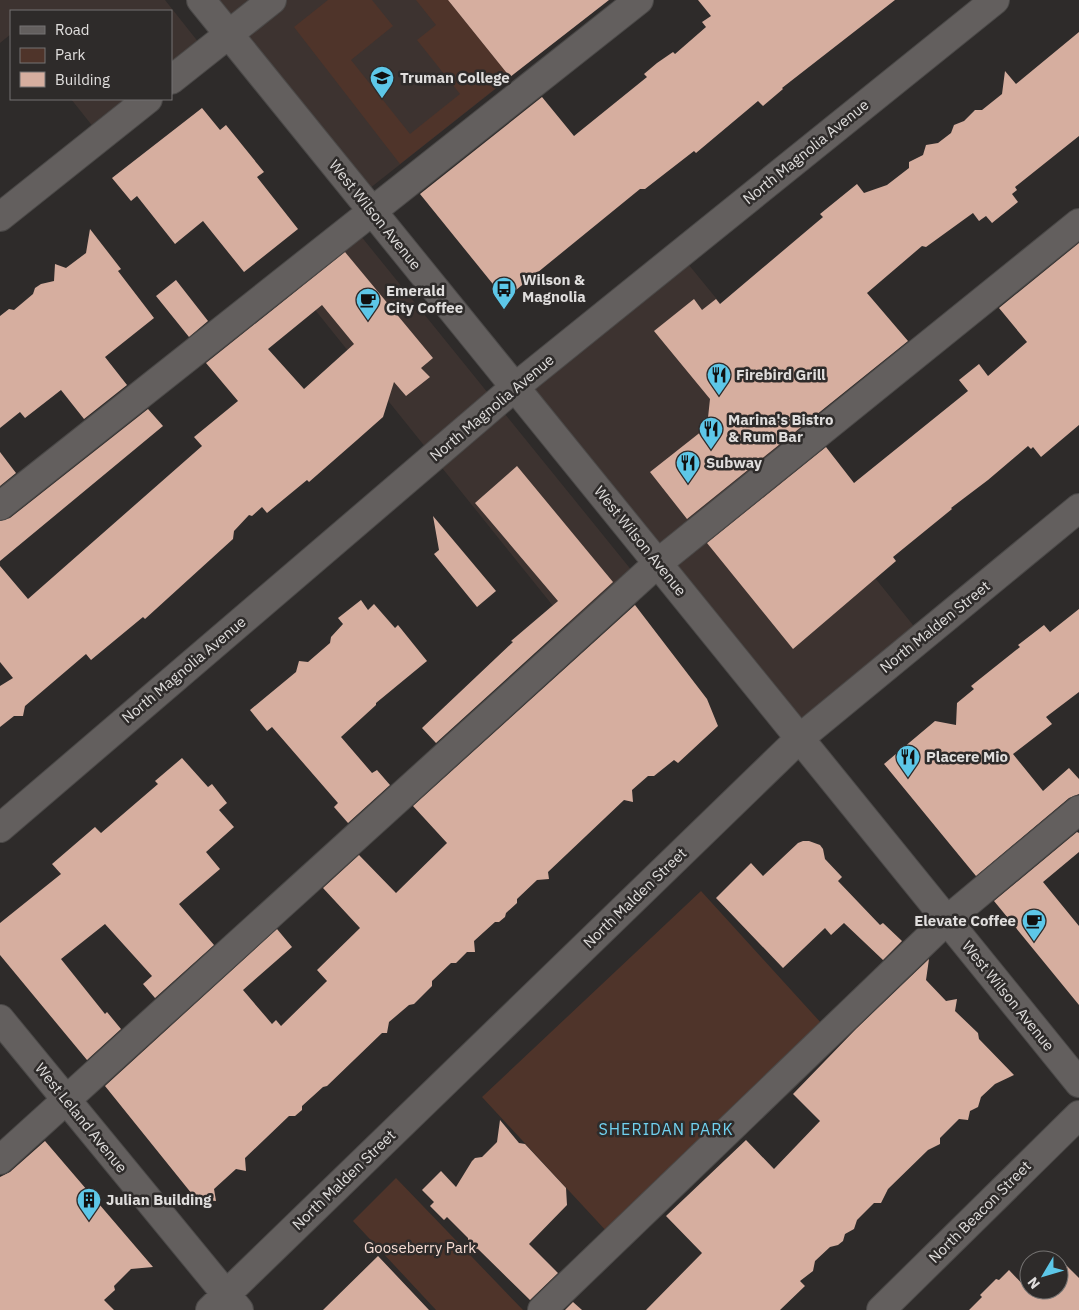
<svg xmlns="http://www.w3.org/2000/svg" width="1079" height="1310" viewBox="0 0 1079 1310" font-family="'IBM Plex Sans',sans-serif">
  <rect width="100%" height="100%" fill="#2e2b2a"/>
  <path fill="#3d3330" d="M0,0H165L203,48L171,74V11H11V34L0,43Z
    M201,0H608L360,196Z
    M71,99H140L98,133Z
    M356,230L637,577L574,632L291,280Z
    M684,259L823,429L780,460L921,635L800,738L515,387Z"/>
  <path fill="#4f342a" d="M328,0H372L393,26L351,60L410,134L460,94L417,40L436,25L416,0H448L510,77L400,164L294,27Z
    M701,891L822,1024L609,1234L482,1097Z
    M396,1178L523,1310H436L353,1221Z"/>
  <path fill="#d6ae9f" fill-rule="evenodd" d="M448,0H609L510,77Z
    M698,0H895L782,88L783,89L763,106L758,101L696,153L694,151L645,189H640L505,299L420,194L542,97L574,136L647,77L644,74L657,63L673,52L675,54L706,27L702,22L711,16Z
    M1079,32V136L1015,187L1017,190L1012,194L1018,202L992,223L986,216L979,221L973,213L926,247L922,246L867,293L908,341L687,519L650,472L707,427L710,399L654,331L694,299L702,310L716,299L720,304L823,217L820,214L857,184L864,193L887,185L909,168V162L923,155L926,145L938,143L951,133L954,125L964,121L975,110H982L1002,94L1005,71L1016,84Z
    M202,108L220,130L226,125L264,172L257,177L298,229L244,272L203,221L175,244L137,196L131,201L112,178Z
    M90,229L121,269L118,271L154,318L105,357L127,385L84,419L61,390L25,418L20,412L0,428V316L9,309L14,310L33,294L35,288L41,284L54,281L55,264L66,268L86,253Z
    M1079,243V425L1041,457L1033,447L1031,449L1028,446L988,480L951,508L952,509L893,557L896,561L793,649L707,543L826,447L854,483L968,391L959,380L979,364L988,376L1027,342L999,308Z
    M345,252L433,358L421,368L430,377L406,396L394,382L383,417L357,440L309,482L307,480L267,513L262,507L252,516L249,515L234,531L233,539L145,619L143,617L91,660L86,654L25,706L23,716H14L0,727V686L13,678L0,662V566L28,599L202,446L194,437L238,401L206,363ZM322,305L354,344L304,389L268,349Z
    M176,280L208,321L189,337L156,296Z
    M148,409L163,426L0,561V521L10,518Z
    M0,452L16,473L0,486Z
    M517,466L613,582L436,743L422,728L513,642L511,641L558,601L475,503Z
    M433,516L496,591L477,607L434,554L439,550Z
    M361,600L368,610L374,604L395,628L398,625L427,661L376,703V705L341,737L372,773L377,770L390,785L348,823L334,807L338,803L272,727L267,731L250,710L296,672L299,661L308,662L330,643L331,637L343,624L338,618Z
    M635,605L707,699L718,726L678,763L674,760L654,776H648L632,790L633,802L624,800L548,872L549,879L537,880L517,899V903L506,913L505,917L499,922H495L474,941L475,952H467L456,963H451L432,981V986L414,1004L409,1005L389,1022L387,1033H382L327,1086L323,1087L302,1106V1110L295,1116H289L245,1158L246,1171L236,1169L214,1189L216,1201L196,1199L105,1086L277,929L292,947L243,990L272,1024L276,1020L281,1026L327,981L317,970L360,928L323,888L359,855L396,893L447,843L413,806Z
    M1079,609V692L1046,717L1052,724L1013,754L1043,791L1069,768L1079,779V794L1069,798L976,876L884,764L935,721L956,725L957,703L974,689L971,686L1020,647L1018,645L1044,625L1050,632Z
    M182,758L208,787L212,784L227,803L219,810L234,827L206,852L220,869L179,904L214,945L155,998L143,984L152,976L105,924L61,959L105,1014L107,1012L121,1029L87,1060L0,955V923L61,874L52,864L95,827L101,833L158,784L155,781Z
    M1077,832L1079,833V852L1043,882L1079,926V1005L994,901Z
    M803,841H809L820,845L823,849L825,859L842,877L838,881L880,925L883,923L902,941L883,960L844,923L831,935L825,928L783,968L716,898L751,863L763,876L798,843Z
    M929,959L926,980L946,1001L957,999L955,1011L978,1033L979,1039L1014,1075L995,1084L981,1097L978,1107L970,1111L968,1120L959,1119L940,1138V1144L928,1150L888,1189L881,1203H874L857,1220L854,1229L845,1234L843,1241L838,1245L830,1247L815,1261L813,1271L800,1281L805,1286L780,1310H646L702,1253L666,1216L746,1140L774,1169L820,1121L793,1094L856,1029Z
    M500,1120L519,1143L525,1144L566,1188L567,1205L529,1244L558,1273L530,1300L478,1249L468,1247V1238L447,1217L444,1220L430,1206L434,1202L422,1190L441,1171L456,1187L472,1161L475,1158L482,1157L497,1142Z
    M45,1141L153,1267L131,1269L114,1286L115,1290L104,1300L114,1310H0V1177L10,1172Z
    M378,1256L429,1310H323Z
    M1059,1258L1079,1278V1310H969L982,1297L980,1295L996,1279L999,1280L1009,1270L1028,1290H1059Z
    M573,1302L582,1310H565Z"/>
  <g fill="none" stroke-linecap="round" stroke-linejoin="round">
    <defs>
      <path id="minor" d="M201,0L1079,1083
        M171,80L272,0
        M0,217L148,99
        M0,506L639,0
        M0,828L515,387L995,0
        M0,1019L239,1310
        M0,1160L658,563L1079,223
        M210,1310L800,738L1079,508
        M542,1310L947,920L1079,810
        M881,1310L1079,1115"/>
    </defs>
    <use href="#minor" stroke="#4b4948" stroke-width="30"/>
    <use href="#minor" stroke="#635f5e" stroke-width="28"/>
  </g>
  <defs>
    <symbol id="university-pin" viewBox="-11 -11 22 30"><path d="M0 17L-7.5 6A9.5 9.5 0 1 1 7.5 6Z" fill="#5dc7e8" stroke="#2e2b2a"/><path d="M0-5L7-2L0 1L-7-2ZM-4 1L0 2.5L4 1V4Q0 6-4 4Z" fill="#111"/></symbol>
    <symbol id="bus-pin" viewBox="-11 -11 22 30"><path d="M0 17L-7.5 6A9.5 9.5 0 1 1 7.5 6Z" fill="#5dc7e8" stroke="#2e2b2a"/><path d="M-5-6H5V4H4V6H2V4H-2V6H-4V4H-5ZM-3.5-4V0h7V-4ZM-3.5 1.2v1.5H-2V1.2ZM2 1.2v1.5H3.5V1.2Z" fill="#111"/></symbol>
    <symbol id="cafe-pin" viewBox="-11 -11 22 30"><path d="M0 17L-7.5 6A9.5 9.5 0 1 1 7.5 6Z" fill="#5dc7e8" stroke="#2e2b2a"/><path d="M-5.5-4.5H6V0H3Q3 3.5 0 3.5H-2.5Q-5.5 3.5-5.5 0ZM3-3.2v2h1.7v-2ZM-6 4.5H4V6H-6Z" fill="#111"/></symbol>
    <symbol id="restaurant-pin" viewBox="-11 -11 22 30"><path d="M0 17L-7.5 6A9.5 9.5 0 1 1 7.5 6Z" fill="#5dc7e8" stroke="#2e2b2a"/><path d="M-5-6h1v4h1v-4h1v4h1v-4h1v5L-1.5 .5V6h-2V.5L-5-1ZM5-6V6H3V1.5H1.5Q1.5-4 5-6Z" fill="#111"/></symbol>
    <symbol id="building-pin" viewBox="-11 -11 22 30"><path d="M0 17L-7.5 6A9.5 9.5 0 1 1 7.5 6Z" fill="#5dc7e8" stroke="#2e2b2a"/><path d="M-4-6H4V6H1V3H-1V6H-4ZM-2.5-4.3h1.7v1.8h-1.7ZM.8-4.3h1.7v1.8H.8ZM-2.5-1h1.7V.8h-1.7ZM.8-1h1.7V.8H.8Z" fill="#111"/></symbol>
  </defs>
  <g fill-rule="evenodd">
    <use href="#university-pin" x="368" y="64" width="28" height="38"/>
    <use href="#bus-pin" x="490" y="275" width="28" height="38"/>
    <use href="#cafe-pin" x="354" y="286" width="28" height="38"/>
    <use href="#restaurant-pin" x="705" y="361" width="28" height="38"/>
    <use href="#restaurant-pin" x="697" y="415" width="28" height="38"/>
    <use href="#restaurant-pin" x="674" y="449" width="28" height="38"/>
    <use href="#restaurant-pin" x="894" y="743" width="28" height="38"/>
    <use href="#cafe-pin" x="1020" y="907" width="28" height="38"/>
    <use href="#building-pin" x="75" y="1186" width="28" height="38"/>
  </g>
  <g text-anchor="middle" stroke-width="5" stroke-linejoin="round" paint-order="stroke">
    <g font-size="15" font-weight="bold" fill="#e0dedd" stroke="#2e2b2a" text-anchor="start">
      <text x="400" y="83">Truman College</text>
      <text x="522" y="285">Wilson &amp;<tspan x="522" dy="17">Magnolia</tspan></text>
      <text x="386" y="296">Emerald<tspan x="386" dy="17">City Coffee</tspan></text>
      <text x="736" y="380">Firebird Grill</text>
      <text x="728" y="425">Marina's Bistro<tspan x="728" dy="17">&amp; Rum Bar</tspan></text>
      <text x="706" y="468">Subway</text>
      <text x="926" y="762">Placere Mio</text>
      <text x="1016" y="926" text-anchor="end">Elevate Coffee</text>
      <text x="106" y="1205">Julian Building</text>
    </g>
    <g font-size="15" fill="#e0dedd" stroke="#2e2b2a">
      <text transform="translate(806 152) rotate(-39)" y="5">North Magnolia Avenue</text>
      <text transform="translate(375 215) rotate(51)" y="5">West Wilson Avenue</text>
      <text transform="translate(492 408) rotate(-40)" y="5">North Magnolia Avenue</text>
      <text transform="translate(640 541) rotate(51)" y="5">West Wilson Avenue</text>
      <text transform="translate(935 627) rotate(-39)" y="5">North Malden Street</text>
      <text transform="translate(184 670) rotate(-40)" y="5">North Magnolia Avenue</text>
      <text transform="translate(635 898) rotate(-44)" y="5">North Malden Street</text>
      <text transform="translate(1008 996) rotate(51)" y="5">West Wilson Avenue</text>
      <text transform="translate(81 1118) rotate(51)" y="5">West Leland Avenue</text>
      <text transform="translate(344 1180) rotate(-44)" y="5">North Malden Street</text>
      <text transform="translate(980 1212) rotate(-45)" y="5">North Beacon Street</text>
    </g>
    <g font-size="15" fill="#f7dcd3" stroke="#2e2b2a">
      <text x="420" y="1253">Gooseberry Park</text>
    </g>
    <g font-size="16" letter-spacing="1" fill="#71d1ef" stroke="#2e2b2a">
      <text x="666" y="1135">SHERIDAN PARK</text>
    </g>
  </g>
  <rect x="10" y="10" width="162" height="90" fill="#2e2b2a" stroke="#757372"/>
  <rect x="20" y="26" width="25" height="8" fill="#635f5e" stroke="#757372"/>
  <text x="55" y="35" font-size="15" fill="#e0dedd">Road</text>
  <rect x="20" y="48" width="25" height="15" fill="#4f342a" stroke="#757372"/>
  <text x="55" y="60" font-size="15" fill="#e0dedd">Park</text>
  <rect x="20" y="72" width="25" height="15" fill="#d6ae9f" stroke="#757372"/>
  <text x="55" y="85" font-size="15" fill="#e0dedd">Building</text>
  <g transform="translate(1044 1275) rotate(232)"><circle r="24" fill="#2e2b2a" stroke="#757372"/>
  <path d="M0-4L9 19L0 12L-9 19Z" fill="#5dc7e8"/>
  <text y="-8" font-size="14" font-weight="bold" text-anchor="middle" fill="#e0dedd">N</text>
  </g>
</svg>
